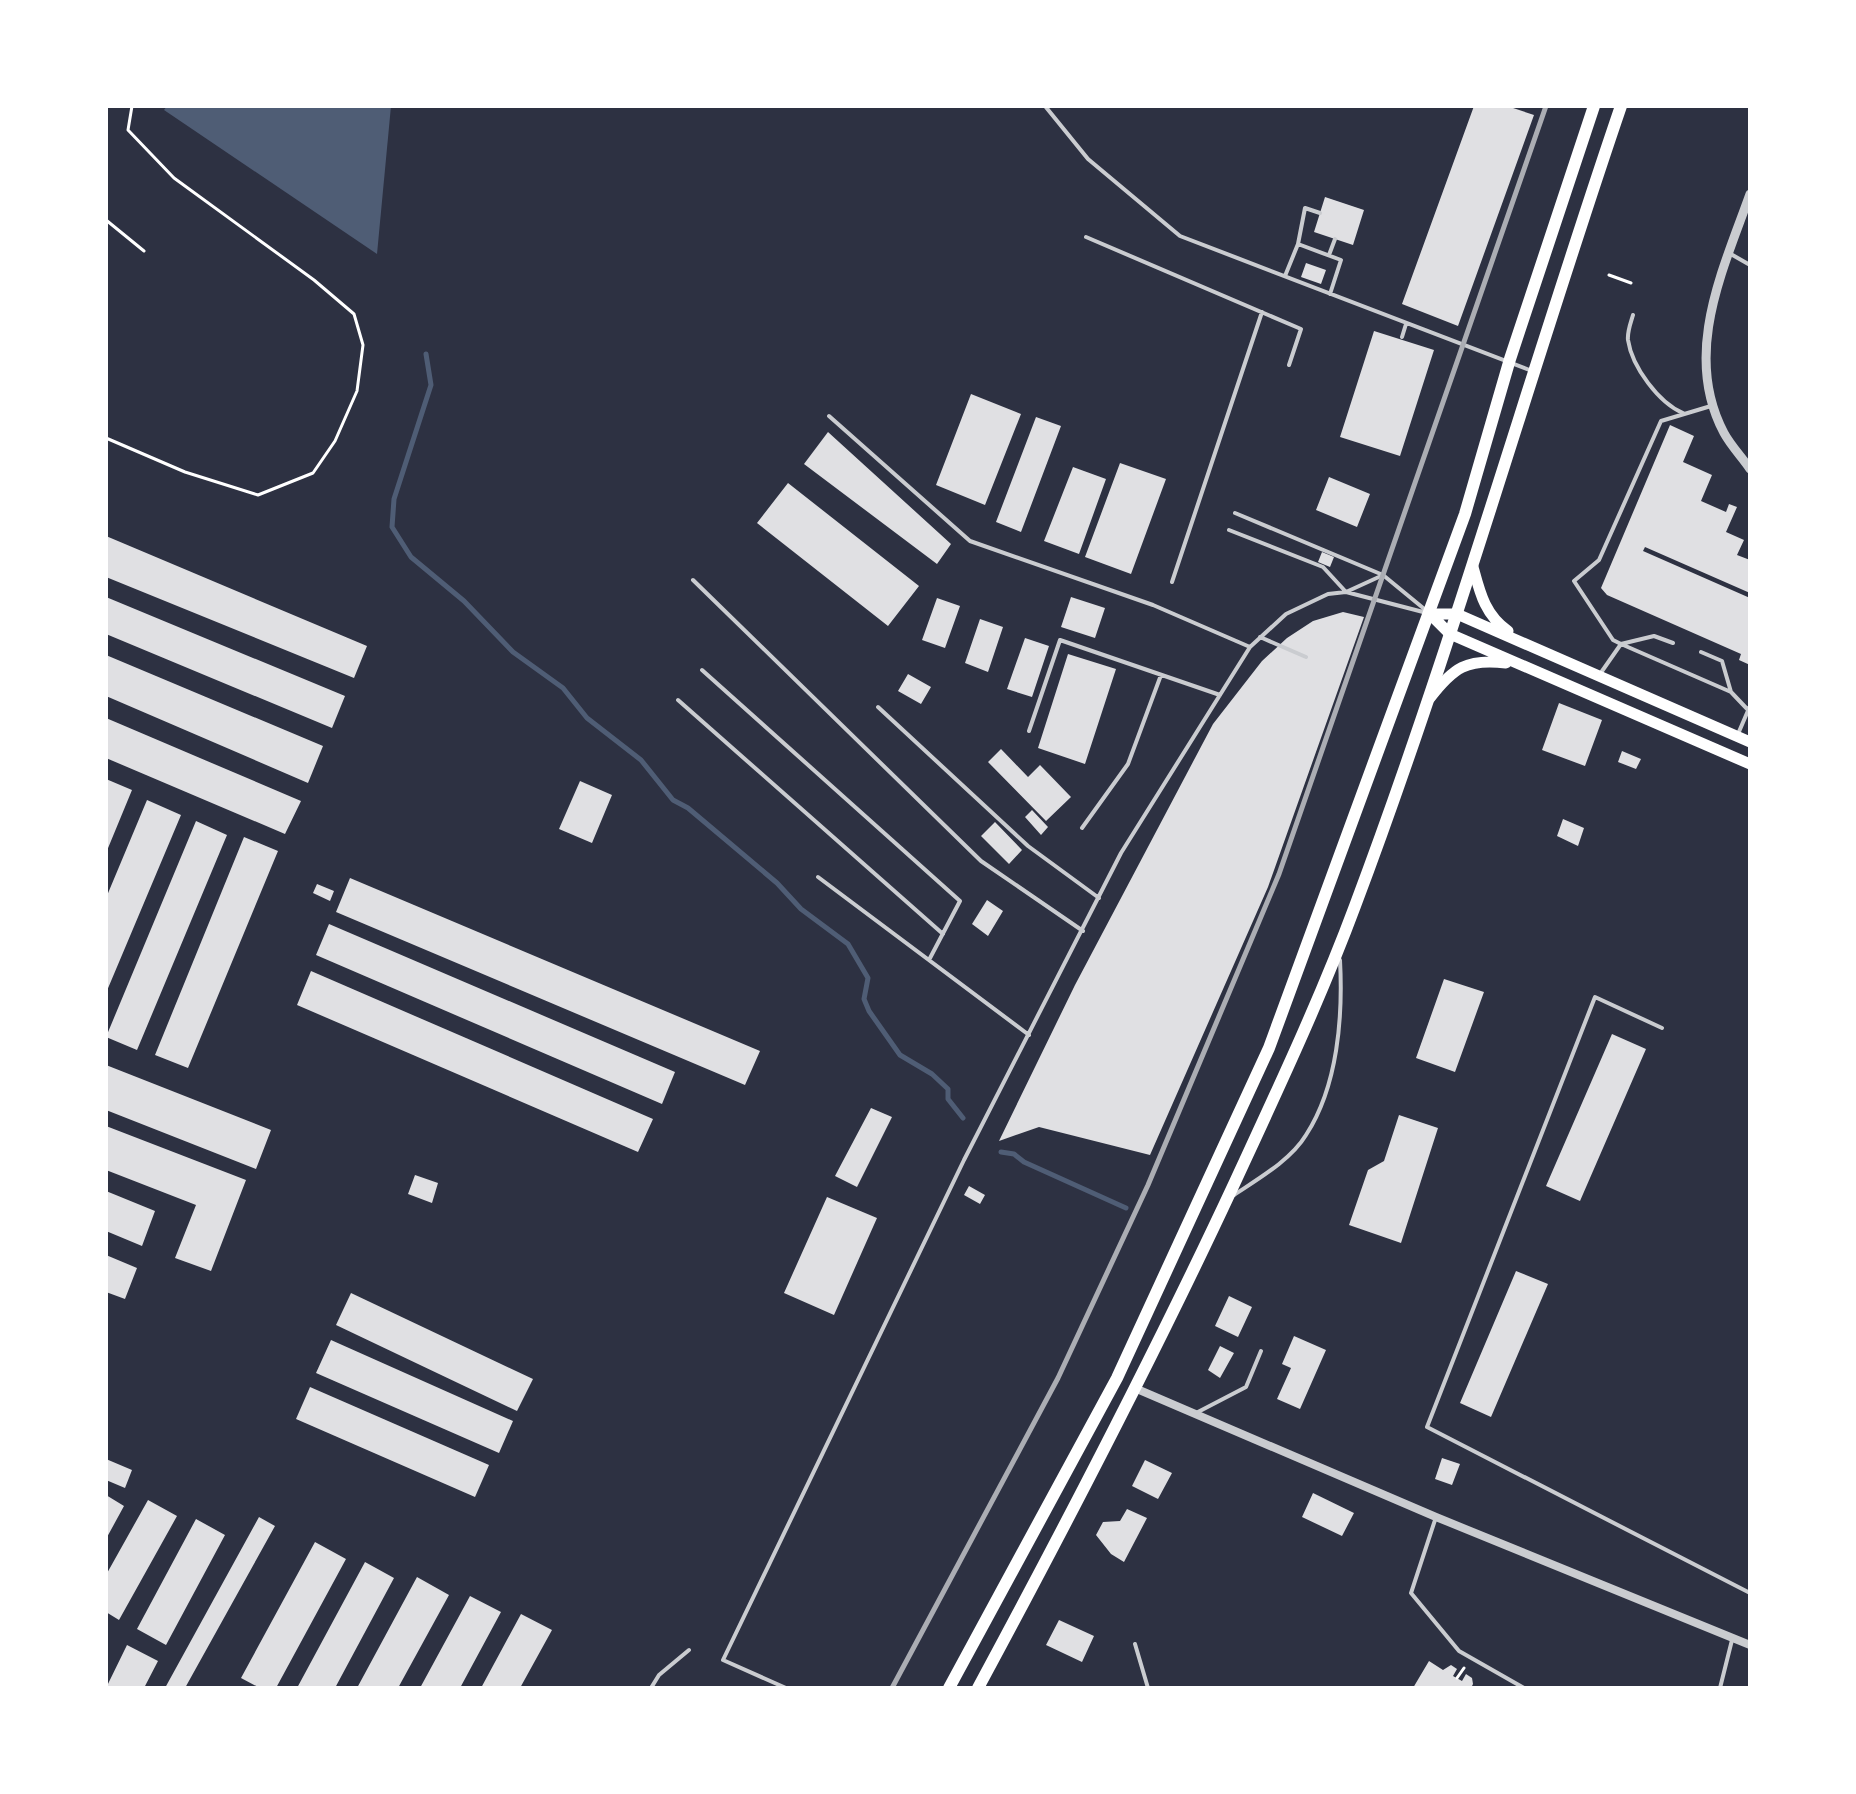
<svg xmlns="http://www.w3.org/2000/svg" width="1856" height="1794" viewBox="0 0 1856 1794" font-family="'PT Sans Narrow',sans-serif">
  <rect width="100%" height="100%" fill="#2d3142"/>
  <path fill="#4f5d75" d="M167,106H391L377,254L164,110Z"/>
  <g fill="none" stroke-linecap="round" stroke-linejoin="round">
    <path stroke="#4f5d75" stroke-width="5" d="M426,354L431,385L394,499L392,527L411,557L464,601L513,652L563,688L587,718L641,760L673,800L688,808L777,883L801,909L848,944L868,978L864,999L869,1011L900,1055L932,1074L948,1089V1099L963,1118
      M1001,1152L1014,1154L1024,1162L1126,1208"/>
  </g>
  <path fill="#e0e0e3" d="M1474,106H1507L1534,115L1458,326L1402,304Z
    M1325,197L1364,210L1353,245L1314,232Z
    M1306,263L1326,270L1321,284L1301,277Z
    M1374,331L1434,350L1400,456L1340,437Z
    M971,394L1021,414L985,505L936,485Z
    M1036,417L1061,426L1021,532L996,522Z
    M1670,425L1694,436L1683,462L1712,475L1701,501L1726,512L1729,504L1737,507L1726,532L1744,540L1737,555L1750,560V593L1645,547L1643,551L1750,598V665L1739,660L1741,654L1607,595L1601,588Z
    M828,432L951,544L937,564L804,464Z
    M1120,463L1166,479L1131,574L1085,557Z
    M1073,467L1106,479L1079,554L1044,541Z
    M1329,477L1370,494L1357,527L1316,510Z
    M788,483L919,586L888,626L757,523Z
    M106,536L367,646L354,678L106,577Z
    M1322,552L1334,557L1330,567L1318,562Z
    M106,597L345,696L332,728L106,634Z
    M1071,597L1105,608L1095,638L1061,627Z
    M937,598L960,606L945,648L922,640Z
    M1343,612L1364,617L1268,887L1150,1155L1039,1127L999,1141L1075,985L1213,724L1262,661L1287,638L1313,621Z
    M980,619L1003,627L988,672L965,663Z
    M1025,638L1049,646L1032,697L1007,689Z
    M1068,654L1116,669L1085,764L1038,748Z
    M106,655L323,746L308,783L106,696Z
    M908,674L931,687L921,704L898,691Z
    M1559,703L1602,720L1585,766L1542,750Z
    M106,718L301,801L285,834L106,758Z
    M1001,749L1028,777L1040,765L1071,797L1046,821L988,762Z
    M1622,751L1641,759L1636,769L1618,762Z
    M106,779L132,790L106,853Z
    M580,781L612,795L592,843L559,829Z
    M147,800L181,815L106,993V898Z
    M1032,810L1048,827L1041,835L1025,817Z
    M1563,819L1584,828L1578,846L1557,836Z
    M196,821L227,835L137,1050L106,1037Z
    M995,822L1022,850L1009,864L981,836Z
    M244,837L278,851L188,1068L155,1055Z
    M350,878L760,1051L745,1085L336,912Z
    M317,884L334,891L330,901L313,893Z
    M987,900L1003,911L988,936L972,924Z
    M329,924L675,1072L662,1104L316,955Z
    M311,971L653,1119L638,1152L297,1005Z
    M1444,979L1484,992L1455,1072L1416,1058Z
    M1612,1034L1646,1049L1580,1201L1546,1186Z
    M106,1065L271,1130L256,1169L106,1110Z
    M871,1108L892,1117L857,1187L835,1176Z
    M1399,1115L1438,1128L1401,1243L1349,1225L1368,1170L1384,1161Z
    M106,1126L246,1180L211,1271L175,1258L196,1205L106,1170Z
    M415,1175L438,1183L432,1203L408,1194Z
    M969,1186L985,1195L980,1204L964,1195Z
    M106,1191L155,1211L142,1246L106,1231Z
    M827,1197L877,1218L834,1315L784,1293Z
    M106,1255L137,1268L125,1299L106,1292Z
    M1516,1271L1548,1284L1491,1417L1460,1403Z
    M351,1293L533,1379L517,1411L336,1325Z
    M1229,1296L1252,1307L1238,1337L1215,1326Z
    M1294,1336L1326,1350L1300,1409L1277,1399L1291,1368L1282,1364Z
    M331,1340L513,1421L499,1453L316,1373Z
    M1220,1346L1234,1353L1220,1378L1208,1370Z
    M310,1387L489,1465L475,1497L296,1419Z
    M1442,1458L1460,1464L1452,1485L1435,1479Z
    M106,1459L132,1470L125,1488L106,1480Z
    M1145,1460L1172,1473L1158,1499L1132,1486Z
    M1313,1493L1354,1513L1342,1536L1302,1517Z
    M106,1495L124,1506L106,1539Z
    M148,1500L177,1516L119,1620L106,1612V1575Z
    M1127,1509L1147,1518L1124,1562L1111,1554L1096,1535L1103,1522L1120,1521Z
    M259,1517L275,1526L185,1688H165Z
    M196,1519L225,1535L166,1645L137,1629Z
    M315,1542L346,1559L276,1688H260L241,1678Z
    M365,1562L394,1578L335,1688H297Z
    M417,1577L449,1595L398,1688H357Z
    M470,1596L501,1612L460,1688H420Z
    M521,1614L552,1630L520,1688H481Z
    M1059,1620L1094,1636L1082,1662L1046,1645Z
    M127,1645L158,1661L144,1688H106Z
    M1429,1661L1443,1670L1451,1665L1457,1669L1453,1676L1462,1681L1466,1674L1472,1678L1473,1684L1471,1688H1413Z"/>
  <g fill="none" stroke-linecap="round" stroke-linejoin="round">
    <path stroke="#fff" stroke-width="3" d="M106,220L144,251
      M1609,275L1631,283
      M106,438L185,472L258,495L313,473L335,441L357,391L363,345L354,314L314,280L174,178L128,130L132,106
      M1457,1678L1464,1668"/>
    <path stroke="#caccd0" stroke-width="4" d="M1045,106L1088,159L1180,236L1532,371
      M1086,237L1301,329L1289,365
      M1298,244L1305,208L1320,213
      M1729,253L1750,265
      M1329,255L1335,239
      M1285,276L1298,244L1341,260L1330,294
      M1633,315C1631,322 1627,332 1628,340C1632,367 1659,403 1683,413
      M1402,337L1406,324
      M829,416L970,541L1153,605L1250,647
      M1235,513L1383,575L1428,612
      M1229,530L1323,567L1346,592L1381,576
      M693,580L981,861L1083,931
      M1172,582L1262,312
      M1260,637L1306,657
      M1673,643L1654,636L1621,644L1613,640L1574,581L1599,560L1661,421L1711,406
      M1701,652L1722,661L1731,692
      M702,670L960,901L929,960
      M1600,674L1621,644L1731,692L1750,712
      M678,700L943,934
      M878,707L1028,846L1099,898
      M1029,731L1060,640L1220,695
      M1738,734L1750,706
      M1082,828L1128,764L1161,675
      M818,877L1029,1035
      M1662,1028L1595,997L1427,1427L1750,1593
      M1234,1195C1258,1179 1291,1160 1306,1135C1338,1086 1343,1016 1340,960
      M1196,1413L1246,1387L1261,1351
      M1436,1517L1411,1593L1459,1651L1524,1688
      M1135,1644L1148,1688
      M651,1688L659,1675L689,1650
      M786,1688L723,1660L964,1160L1121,853L1250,647L1286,614L1328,594L1346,592L1427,613
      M1720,1688L1732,1640"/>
    <path stroke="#caccd0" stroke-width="8" d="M1137,1389L1436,1517L1750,1645"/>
    <path stroke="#caccd0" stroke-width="9" d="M1750,194C1723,270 1682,354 1724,433C1731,446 1742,457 1750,469"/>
    <path stroke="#fff" stroke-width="11" d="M1473,567C1480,593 1485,615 1508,631
      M1430,614L1450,634L1750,764
      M1430,614H1457L1750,742
      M1430,698C1453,668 1467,658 1506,663"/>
    <path stroke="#fff" stroke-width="12" d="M949,1688L1117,1378L1269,1048L1465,514L1510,359L1594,106
      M978,1688C1068,1521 1155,1354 1235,1182C1277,1091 1320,1000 1355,906C1454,643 1530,372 1621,106"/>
    <path stroke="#abadb3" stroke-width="5" d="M892,1688L1058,1378L1148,1185L1279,874L1546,106"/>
  </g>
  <rect width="1856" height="1794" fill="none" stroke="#ffffff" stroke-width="216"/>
</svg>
